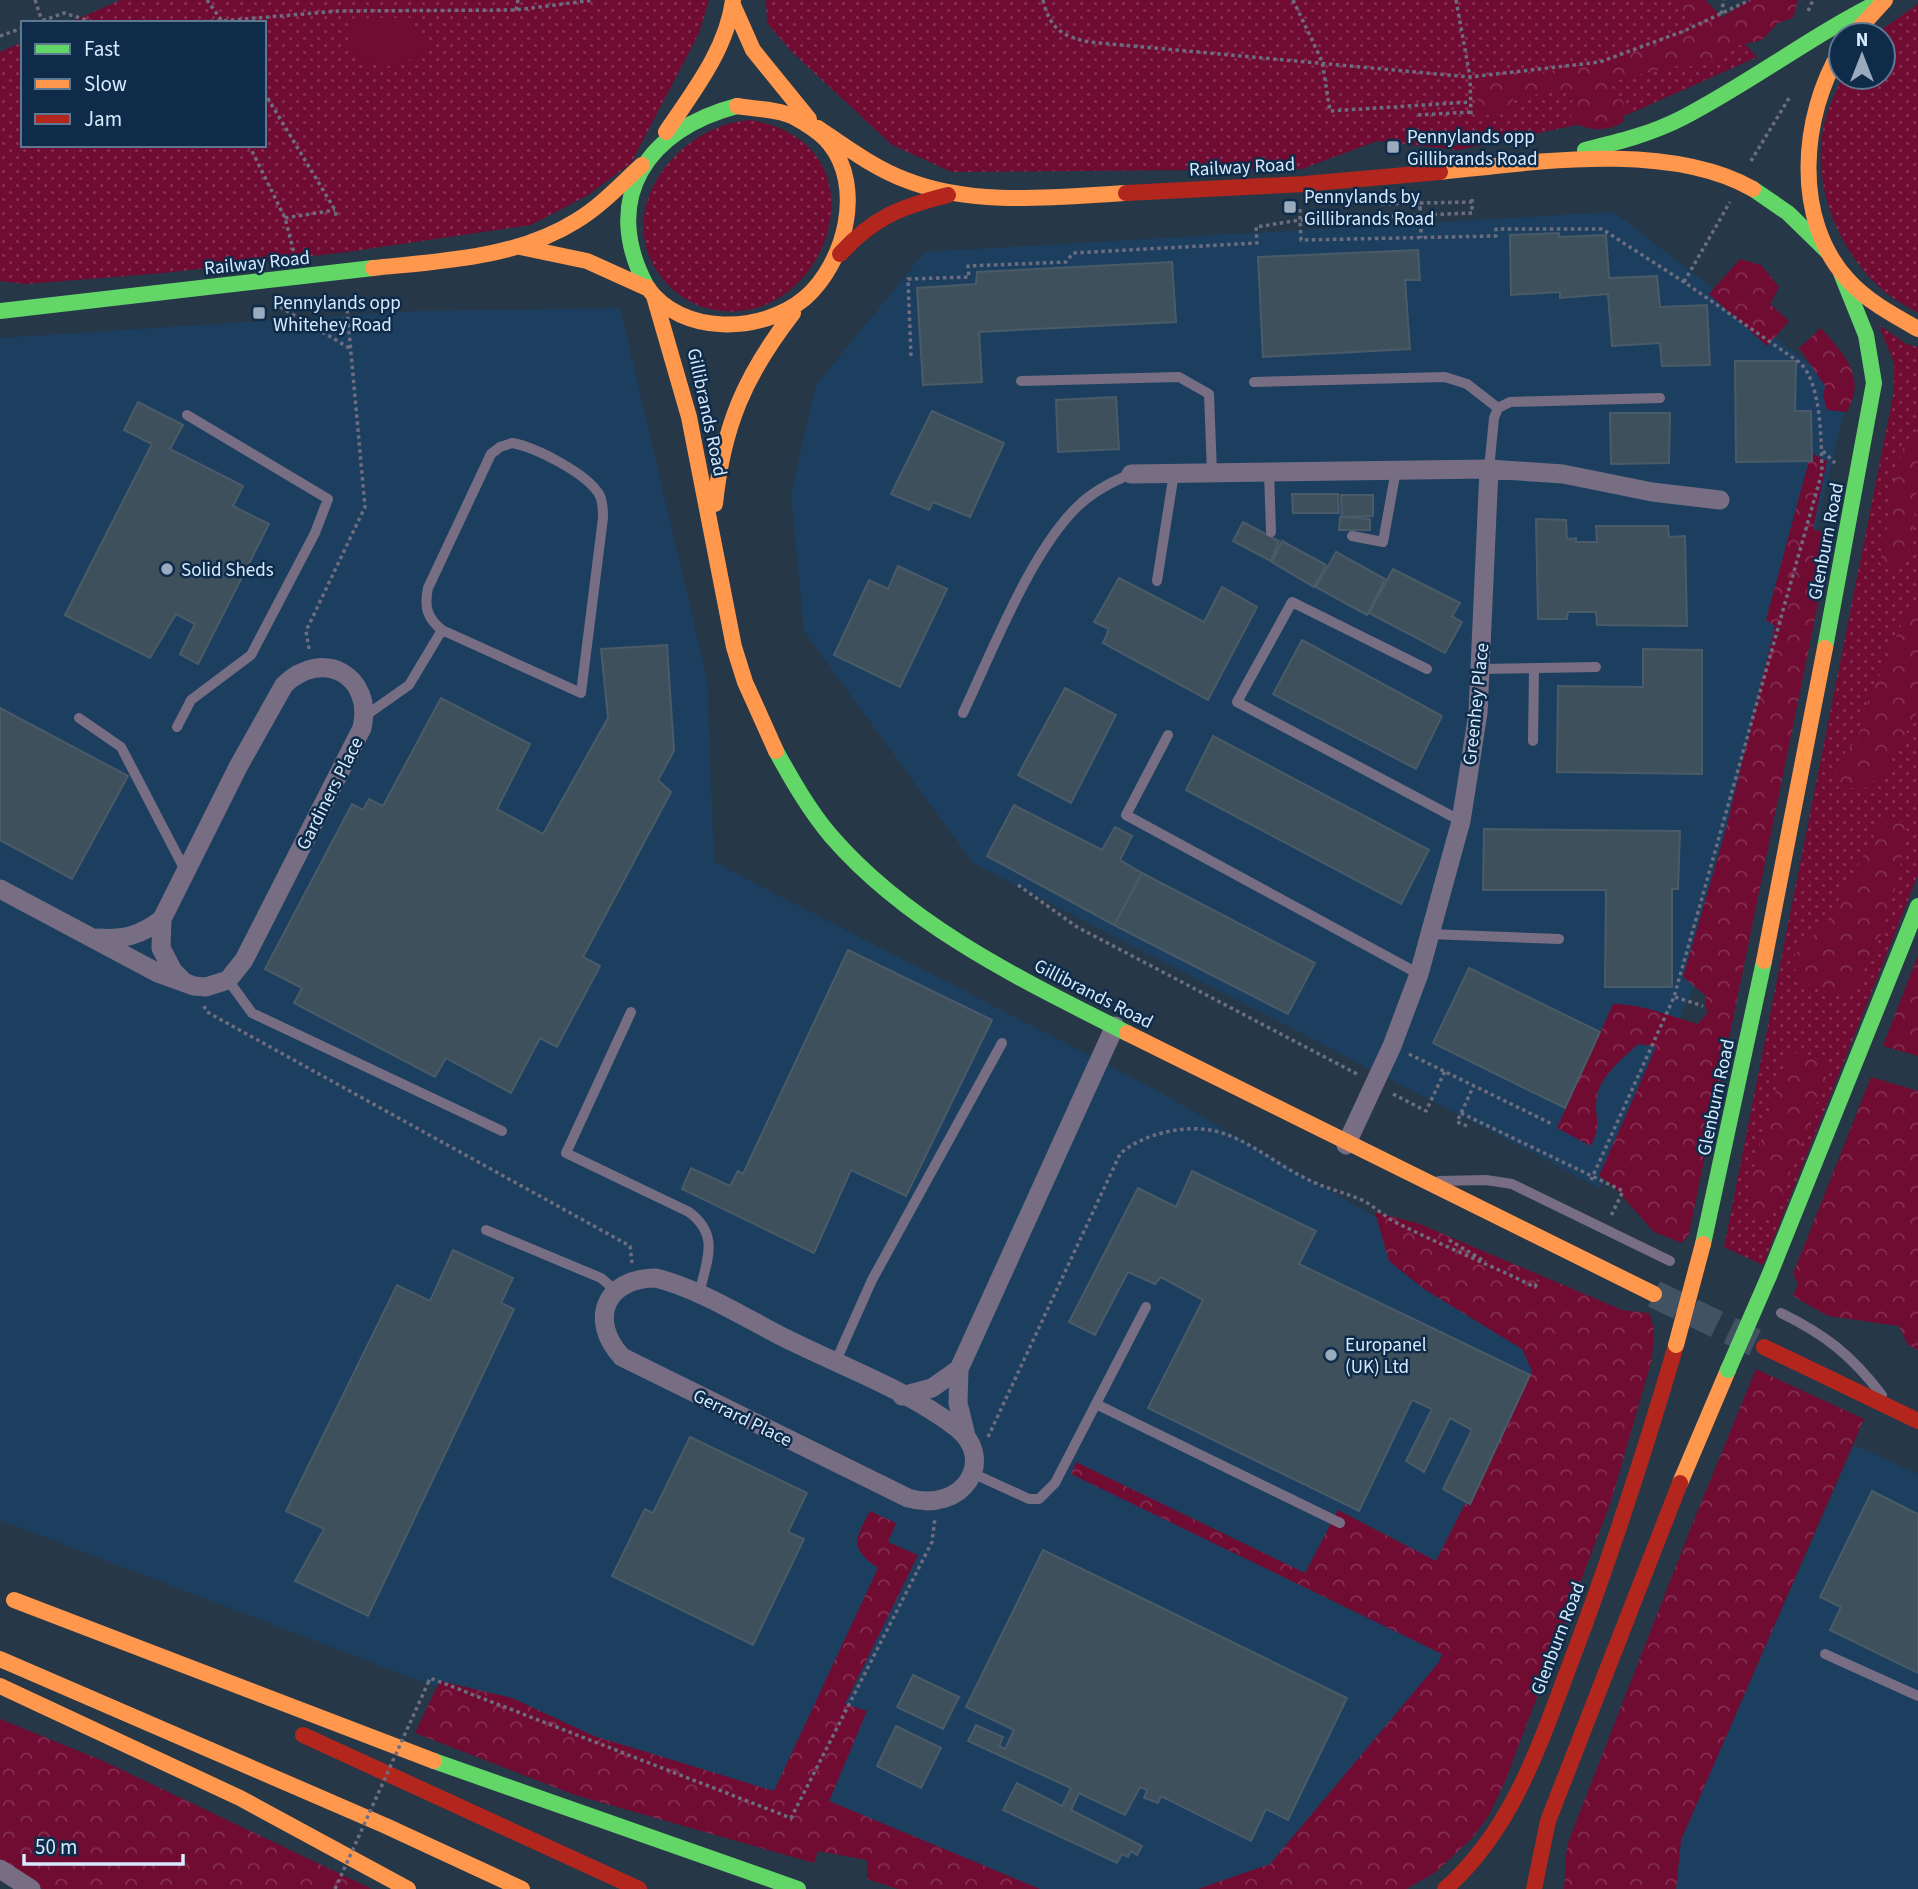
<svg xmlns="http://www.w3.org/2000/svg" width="1918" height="1889" viewBox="0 0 1918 1889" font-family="'Source Sans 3',sans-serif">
  <defs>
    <pattern id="grass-dots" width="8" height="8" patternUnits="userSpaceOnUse" patternTransform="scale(1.75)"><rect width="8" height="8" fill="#700b32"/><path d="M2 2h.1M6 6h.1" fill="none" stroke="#842f51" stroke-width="1.8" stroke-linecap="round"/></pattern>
    <pattern id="forest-crowns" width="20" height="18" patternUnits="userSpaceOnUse" patternTransform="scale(1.75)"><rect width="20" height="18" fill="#700b32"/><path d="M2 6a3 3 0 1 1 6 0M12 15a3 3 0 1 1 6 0" fill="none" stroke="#842f51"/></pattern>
  </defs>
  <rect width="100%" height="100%" fill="#263748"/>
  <path fill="#1d3f5f" d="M1614,212L1848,394L1723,925L1600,1188L973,863L804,631L791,494L816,385L925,252Z
    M620,308L707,679L714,862L1158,1091L1594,1344L1442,1663L1272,1867L1207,1889H1019L514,1717L0,1520V338L417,311Z
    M1854,1445L1918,1474V1889H1676L1681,1840Z"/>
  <path fill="url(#grass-dots)" d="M121,0H709L699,33L631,163L588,195L531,225L347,252L163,273L26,284L0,281V52L23,42V145H264V23H68Z
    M766,0H1704L1757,57L1629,114L1458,150L1377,141L1302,169L952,172L892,145L792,52L767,23Z
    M1918,4V313C1905,305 1889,297 1878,286C1835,245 1809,177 1826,117C1830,104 1837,90 1842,77H1883V35H1874Z
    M750,120C897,144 822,340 706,308C689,303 674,293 663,279C609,213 677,125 750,120Z
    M1879,325L1906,344L1918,347V875L1763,1265L1724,1247L1894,391V363Z"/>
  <path fill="url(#forest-crowns)" d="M1675,0H1705L1722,17L1750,0H1798L1793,18L1778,23L1762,40L1736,46L1713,60L1688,67L1673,66L1608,83C1621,97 1628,101 1623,122C1607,132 1588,131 1572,122L1570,107L1577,90L1514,97L1509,114L1479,115L1476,80C1552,71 1630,64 1698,27Z
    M1740,259L1761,265L1779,287L1770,304L1789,321L1767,346L1709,294Z
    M1821,328C1844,355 1867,376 1847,412L1827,410L1823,396L1825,386L1799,348Z
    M1918,426C1918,472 1918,527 1903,568L1888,569L1880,563L1895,474L1903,448Z
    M1811,453L1827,461L1813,529L1832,535L1689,1234L1682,1243L1654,1232L1612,1185L1599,1176L1656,1047L1638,1044C1623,1058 1601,1075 1597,1096C1593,1118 1603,1121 1591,1146L1557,1128L1613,1004C1643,1004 1669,1016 1698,1024L1707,1013L1705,995L1683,977L1726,829L1775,626L1766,620Z
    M1918,597V711L1888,767L1866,788H1840L1836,776L1840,759L1858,738L1867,704L1906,614Z
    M1885,816L1907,824C1900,884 1883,945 1849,996C1825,995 1803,987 1792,964L1796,953L1826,923Z
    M1918,955V1056L1883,1046Z
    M1801,1052L1826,1064V1079L1775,1212L1762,1216L1750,1212C1742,1187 1777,1092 1785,1062L1790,1054Z
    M1871,1077L1918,1091V1350L1908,1345L1899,1326L1828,1316L1793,1296L1798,1284L1793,1274Z
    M1375,1212L1420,1224L1622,1310L1649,1313L1654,1329L1652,1359L1611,1501L1506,1779L1489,1815L1473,1837L1436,1872L1406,1889H1198L1270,1864L1439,1662L1442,1654L1071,1474L1076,1462L1305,1573L1338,1510L1436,1561L1532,1371L1522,1349L1424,1289L1389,1261Z
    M1756,1369L1864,1419L1681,1840L1676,1889H1564L1567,1845L1694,1520Z
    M870,1511L896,1523L888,1542L918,1555L845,1704L867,1711L829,1801L1040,1889H898L867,1879V1860L818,1851L814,1863L575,1795L415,1733L440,1681L512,1698L594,1736L774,1791L878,1568C850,1549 854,1540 870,1511Z
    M0,1719L101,1760L372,1889H43L0,1863Z"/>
  <path fill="#700b32" d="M354,18H411L412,28L423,36L425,47C399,82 334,66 354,18Z"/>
  <path fill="#3f505d" stroke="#4a5b68" stroke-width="2" d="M1559,233V237L1606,235L1609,278L1657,276L1660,307L1707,305L1710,365L1662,366L1660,343L1612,346L1608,294L1560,298V292L1511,295L1510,235Z
    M1418,250L1420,280H1405L1410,349L1263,357L1258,257Z
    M1172,262L1176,322L979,332L982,382L923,385L917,288L976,284L977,272Z
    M1735,361H1796L1795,411H1811L1812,461L1736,462Z
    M1116,397L1119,449L1058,452L1056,400Z
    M138,402L183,425L170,449L243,486L233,506L269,524L198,664L180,654L195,624L176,614L150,658L65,615L152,444L124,430Z
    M932,411L1004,443L970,517L933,502L929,510L891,494Z
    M1610,413H1670L1669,463L1611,464Z
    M1292,494H1338L1339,513H1293Z
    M1341,495H1373V516L1342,517Z
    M1340,517L1370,519V530H1339Z
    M1536,519L1566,520L1567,539L1576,538V542H1597L1596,526H1668L1669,537L1685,536L1687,626L1597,625L1596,612H1568L1567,619H1538Z
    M1243,522L1279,541L1271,561L1233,541Z
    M1282,541L1326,565L1314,587L1272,562Z
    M1336,552L1385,579L1367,615L1316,587Z
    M898,566L947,589L900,687L834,655L869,580L888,589Z
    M1393,569L1460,603L1452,616L1462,622L1445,653L1369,613Z
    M1119,578L1204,622L1222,587L1257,607L1208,700L1103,643L1109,629L1094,622Z
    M1302,640L1442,716L1416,769L1273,694Z
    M667,645L674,751L658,780L671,792L583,957L600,966L557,1047L540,1038L511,1093L446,1058L435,1077L294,1003L302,988L265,969L352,804L363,810L369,799L383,806L441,698L530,744L497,809L543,834L608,718L601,649Z
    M1643,649L1702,650V774L1557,772L1558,686L1643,687Z
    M1065,688L1116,715L1071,803L1018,775Z
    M0,708L128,776L72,879L0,840Z
    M1213,736L1429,850L1401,904L1186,790Z
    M1014,805L1102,850L1115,827L1132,836L1120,860L1142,873L1114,925L987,856Z
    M1484,829L1680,831L1678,889H1672V987H1605L1606,890H1483Z
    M1142,873L1315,963L1288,1014L1114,925Z
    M848,950L992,1020L906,1196L851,1170L814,1253L682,1189L691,1168L730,1186L738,1171L743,1174Z
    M1469,968L1600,1032L1565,1108L1433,1043Z
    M1192,1171L1316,1231L1299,1264L1530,1375L1470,1504L1443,1489L1472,1430L1450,1418L1424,1472L1406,1461L1432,1409L1412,1400L1359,1511L1148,1408L1203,1300L1161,1277L1155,1284L1128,1272L1095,1335L1069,1322L1138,1188L1176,1207Z
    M453,1250L513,1278L501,1303L514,1309L368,1616L295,1581L324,1529L286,1511L397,1285L430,1301Z
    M690,1437L807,1493L788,1532L804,1539L753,1645L612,1576L645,1509L653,1513Z
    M1872,1491L1918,1514V1673L1830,1630L1841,1607L1820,1597Z
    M1043,1550L1347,1698L1288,1820L1266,1809L1251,1841L1161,1796L1158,1803L1144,1798L1147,1790L1140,1787L1125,1815L1079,1793L1071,1810L1142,1846L1137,1855L1131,1851L1128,1857L1122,1854L1117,1863L1003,1810L1017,1783L1062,1806L1071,1788L968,1741L976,1725L1003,1737L999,1746L1005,1749L1014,1730L966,1707Z
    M913,1675L959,1697L943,1729L897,1707Z
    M896,1726L941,1748L921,1788L877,1766Z"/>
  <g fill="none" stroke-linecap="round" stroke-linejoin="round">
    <path stroke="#415263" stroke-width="28" stroke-dasharray="28 14" stroke-linecap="butt" d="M1654,1294L1762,1346"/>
    <path stroke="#6c6d7e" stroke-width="3.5" stroke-dasharray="3.5 3.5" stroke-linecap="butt" d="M35,0L42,21
      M207,0L222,21
      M1043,0C1050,29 1062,36 1089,42L1470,77L1600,62L1684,31L1750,0
      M1293,0L1322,61L1330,111L1470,102
      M1456,0L1470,77L1471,115
      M516,10L518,0
      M1808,11L1813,0
      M1721,14L1724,0
      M36,23L64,13L96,23
      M147,23L221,21L338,11L516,10L594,0
      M0,36L23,28
      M264,92L335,210L337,219
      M1418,115L1471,112
      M249,145L285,218L294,253
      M1751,161L1789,98
      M1472,199V213L1300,220L1301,240L1496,236V229H1602L1684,282L1799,362C1822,382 1821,442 1822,472L1674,997L1591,1180
      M1420,203L1472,202
      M1381,204L1420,203V207
      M285,218L335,210
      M1421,222V238
      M1684,282L1730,202
      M300,305L346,301
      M280,307L351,349
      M911,356L908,279L969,277L968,266L1066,262L1073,253L1257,243L1256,227L1300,220V207
      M1823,451L1835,463
      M309,649L306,631L365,507L346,298
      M1018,885L1077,927L1357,1074
      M1675,997L1703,1006
      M204,1006L207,1012L630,1246L632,1263
      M1409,1054L1552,1124
      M1393,1094L1426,1111L1445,1071
      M1461,1113L1623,1191L1611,1216
      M1467,1126L1457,1122L1474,1085
      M1449,1240L1486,1262
      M988,1437L1120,1154C1142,1134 1185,1124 1215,1131C1249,1139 1278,1166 1309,1180C1327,1189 1347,1193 1364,1201C1375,1207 1384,1216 1395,1222C1441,1245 1488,1264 1535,1287L1538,1280
      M428,1683L430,1678L791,1818L932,1542L935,1518"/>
    <path stroke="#776e84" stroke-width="10" d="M1021,381L1179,377L1209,394L1212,473
      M1254,382L1445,377L1467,384L1498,408
      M512,443C535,447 589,474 600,496C603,503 603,510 603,518L581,693L442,630C427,618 424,607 428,588L491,454L500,447Z
      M1489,469L1494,418L1498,408L1510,402L1660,398
      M1269,472L1271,532
      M1352,536L1383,542L1396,470
      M1157,581L1174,473
      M1427,669L1292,602L1237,702L1461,821
      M1480,669L1596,667
      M963,713C992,652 1030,553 1077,507C1092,492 1111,482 1131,474
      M365,716L409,685L442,630
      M79,718L121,747L186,872
      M177,727L191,700L251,655L315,533L328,499L187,415
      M1168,735L1126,815L1419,974
      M1533,741L1534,669
      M1429,934L1559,939
      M228,980L252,1013L502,1131
      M631,1012L566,1153L689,1212C721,1236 706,1261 699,1295
      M1439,1181L1486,1180L1512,1184L1670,1261
      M486,1230L601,1278L615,1290
      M1781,1313C1826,1335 1851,1355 1882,1395
      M835,1363L872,1280L1002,1043
      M1096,1404L1340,1523
      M972,1473L1029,1499H1039L1055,1483L1146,1307
      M1825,1654L1918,1696"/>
    <path stroke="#776e84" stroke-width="19" d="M1131,474L1489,469L1563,474L1652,492L1720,500
      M0,889L158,973L194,986L206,987L228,980L244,960L362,728C374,676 323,647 284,685L238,767L162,919L161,948L173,971L183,981
      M98,938C124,940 141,935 162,919
      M1346,1145L1392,1046L1419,974L1461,821L1478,713L1489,469
      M656,1278C703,1290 748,1320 791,1341C844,1367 911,1392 957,1428C997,1460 963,1514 908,1498L622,1357C588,1320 605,1278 656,1278Z
      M902,1396L932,1388L959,1369
      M966,1436L958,1403L959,1369L1115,1026
      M0,1869L31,1889"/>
    <path stroke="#63d668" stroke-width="16" d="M1585,150C1618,142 1651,134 1682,118C1750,83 1812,35 1881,1
      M1753,189L1788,213L1828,252
      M647,287C599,198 648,129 737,106
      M0,311L373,268
      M1825,648L1874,383L1866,335L1841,273
      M776,751C792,780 809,810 831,836C909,926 1022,980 1127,1033
      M1703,1244L1764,961
      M1769,1276L1918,906
      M434,1761L798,1889"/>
    <path stroke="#ff974d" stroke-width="16" d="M733,5L753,50L809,119
      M1853,35L1885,0
      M1841,50C1801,116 1792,219 1848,280C1867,301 1893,315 1918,329
      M818,128C846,147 874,168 906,180C974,207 1055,197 1126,193
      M666,132C693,92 727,49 733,0
      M1440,172C1535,162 1668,141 1753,189
      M520,247L587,261L649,289
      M373,268C441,261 517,258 576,221C601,206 621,184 642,165
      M647,287C681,336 762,334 805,298C845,263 865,187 829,143C822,134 804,122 794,117C779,109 754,109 737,106
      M654,296L689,417L734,647L745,682L776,751
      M715,504C723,426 745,375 793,313
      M1764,961L1825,648
      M1127,1033L1654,1294
      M1680,1483L1728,1370
      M14,1600L434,1761
      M0,1659L386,1826L522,1889
      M0,1686L240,1798L408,1889"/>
    <path stroke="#b3261e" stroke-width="16" d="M1126,193L1304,184L1440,172
      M840,254C874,217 900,207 948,195
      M1764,1347L1918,1421
      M303,1735L639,1889
      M1445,1889C1514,1828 1540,1743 1572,1659C1611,1556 1645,1451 1676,1345
      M1534,1889L1548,1821L1680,1483"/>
    <path stroke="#6c6d7e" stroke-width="3.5" stroke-dasharray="3.5 3.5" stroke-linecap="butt" d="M1420,207L1421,222
      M335,1889L428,1683"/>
    <path stroke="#63d668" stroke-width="16" d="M1728,1370L1769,1276"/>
    <path stroke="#ff974d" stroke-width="16" d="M1676,1345L1703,1244"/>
  </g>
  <g fill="#9aabbe" stroke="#0e2c49" stroke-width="2.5">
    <rect x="1386" y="140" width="14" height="14" rx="3.5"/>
    <rect x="1283" y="200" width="14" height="14" rx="3.5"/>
    <rect x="252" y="306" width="14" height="14" rx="3.5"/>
    <circle cx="167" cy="569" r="7"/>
    <circle cx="1331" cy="1355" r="7"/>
  </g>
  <g text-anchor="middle" stroke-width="5" stroke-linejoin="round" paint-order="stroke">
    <g font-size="19" fill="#d8eafd" stroke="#0e2c49" text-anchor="start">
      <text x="1407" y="143">Pennylands opp<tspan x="1407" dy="22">Gillibrands Road</tspan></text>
      <text x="1304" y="203">Pennylands by<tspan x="1304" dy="22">Gillibrands Road</tspan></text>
      <text x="273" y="309">Pennylands opp<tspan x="273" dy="22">Whitehey Road</tspan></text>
      <text x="181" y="576">Solid Sheds</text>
      <text x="1345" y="1351">Europanel<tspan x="1345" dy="22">(UK) Ltd</tspan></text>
    </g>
    <g font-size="19" fill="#d8eafd" stroke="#0e2c49">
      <text transform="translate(1242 166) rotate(-3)" y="7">Railway Road</text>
      <text transform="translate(257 262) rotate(-6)" y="7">Railway Road</text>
      <text transform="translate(708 412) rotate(78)" y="7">Gillibrands Road</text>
      <text transform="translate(1825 541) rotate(-79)" y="7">Glenburn Road</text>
      <text transform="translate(1475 704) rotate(-84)" y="7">Greenhey Place</text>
      <text transform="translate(329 793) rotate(-63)" y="7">Gardiners Place</text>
      <text transform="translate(1094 993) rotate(27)" y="7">Gillibrands Road</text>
      <text transform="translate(1715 1097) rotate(-78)" y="7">Glenburn Road</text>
      <text transform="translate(743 1417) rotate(26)" y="7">Gerrard Place</text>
      <text transform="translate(1557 1638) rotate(-69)" y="7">Glenburn Road</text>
    </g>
  </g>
  <rect x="21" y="21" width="245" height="126" fill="#0e2c49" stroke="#5f7891" stroke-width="2"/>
  <rect x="35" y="44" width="35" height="10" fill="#63d668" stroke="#5f7891" stroke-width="2"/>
  <text x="84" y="56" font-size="21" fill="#d8eafd">Fast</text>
  <rect x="35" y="79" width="35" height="10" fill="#ff974d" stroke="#5f7891" stroke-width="2"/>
  <text x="84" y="91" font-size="21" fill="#d8eafd">Slow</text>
  <rect x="35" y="114" width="35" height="10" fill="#b3261e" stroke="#5f7891" stroke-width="2"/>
  <text x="84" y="126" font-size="21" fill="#d8eafd">Jam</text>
  <g transform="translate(1862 56)"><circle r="33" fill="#0e2c49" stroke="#5f7891" stroke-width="2"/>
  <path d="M0-5L12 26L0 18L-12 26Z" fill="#9aabbe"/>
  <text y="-10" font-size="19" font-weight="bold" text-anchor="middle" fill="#d8eafd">N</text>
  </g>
  <path d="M24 1854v10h159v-10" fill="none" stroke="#d8eafd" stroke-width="3.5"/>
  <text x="35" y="1854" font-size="21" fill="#d8eafd" stroke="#0e2c49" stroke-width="5" paint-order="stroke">50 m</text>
</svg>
